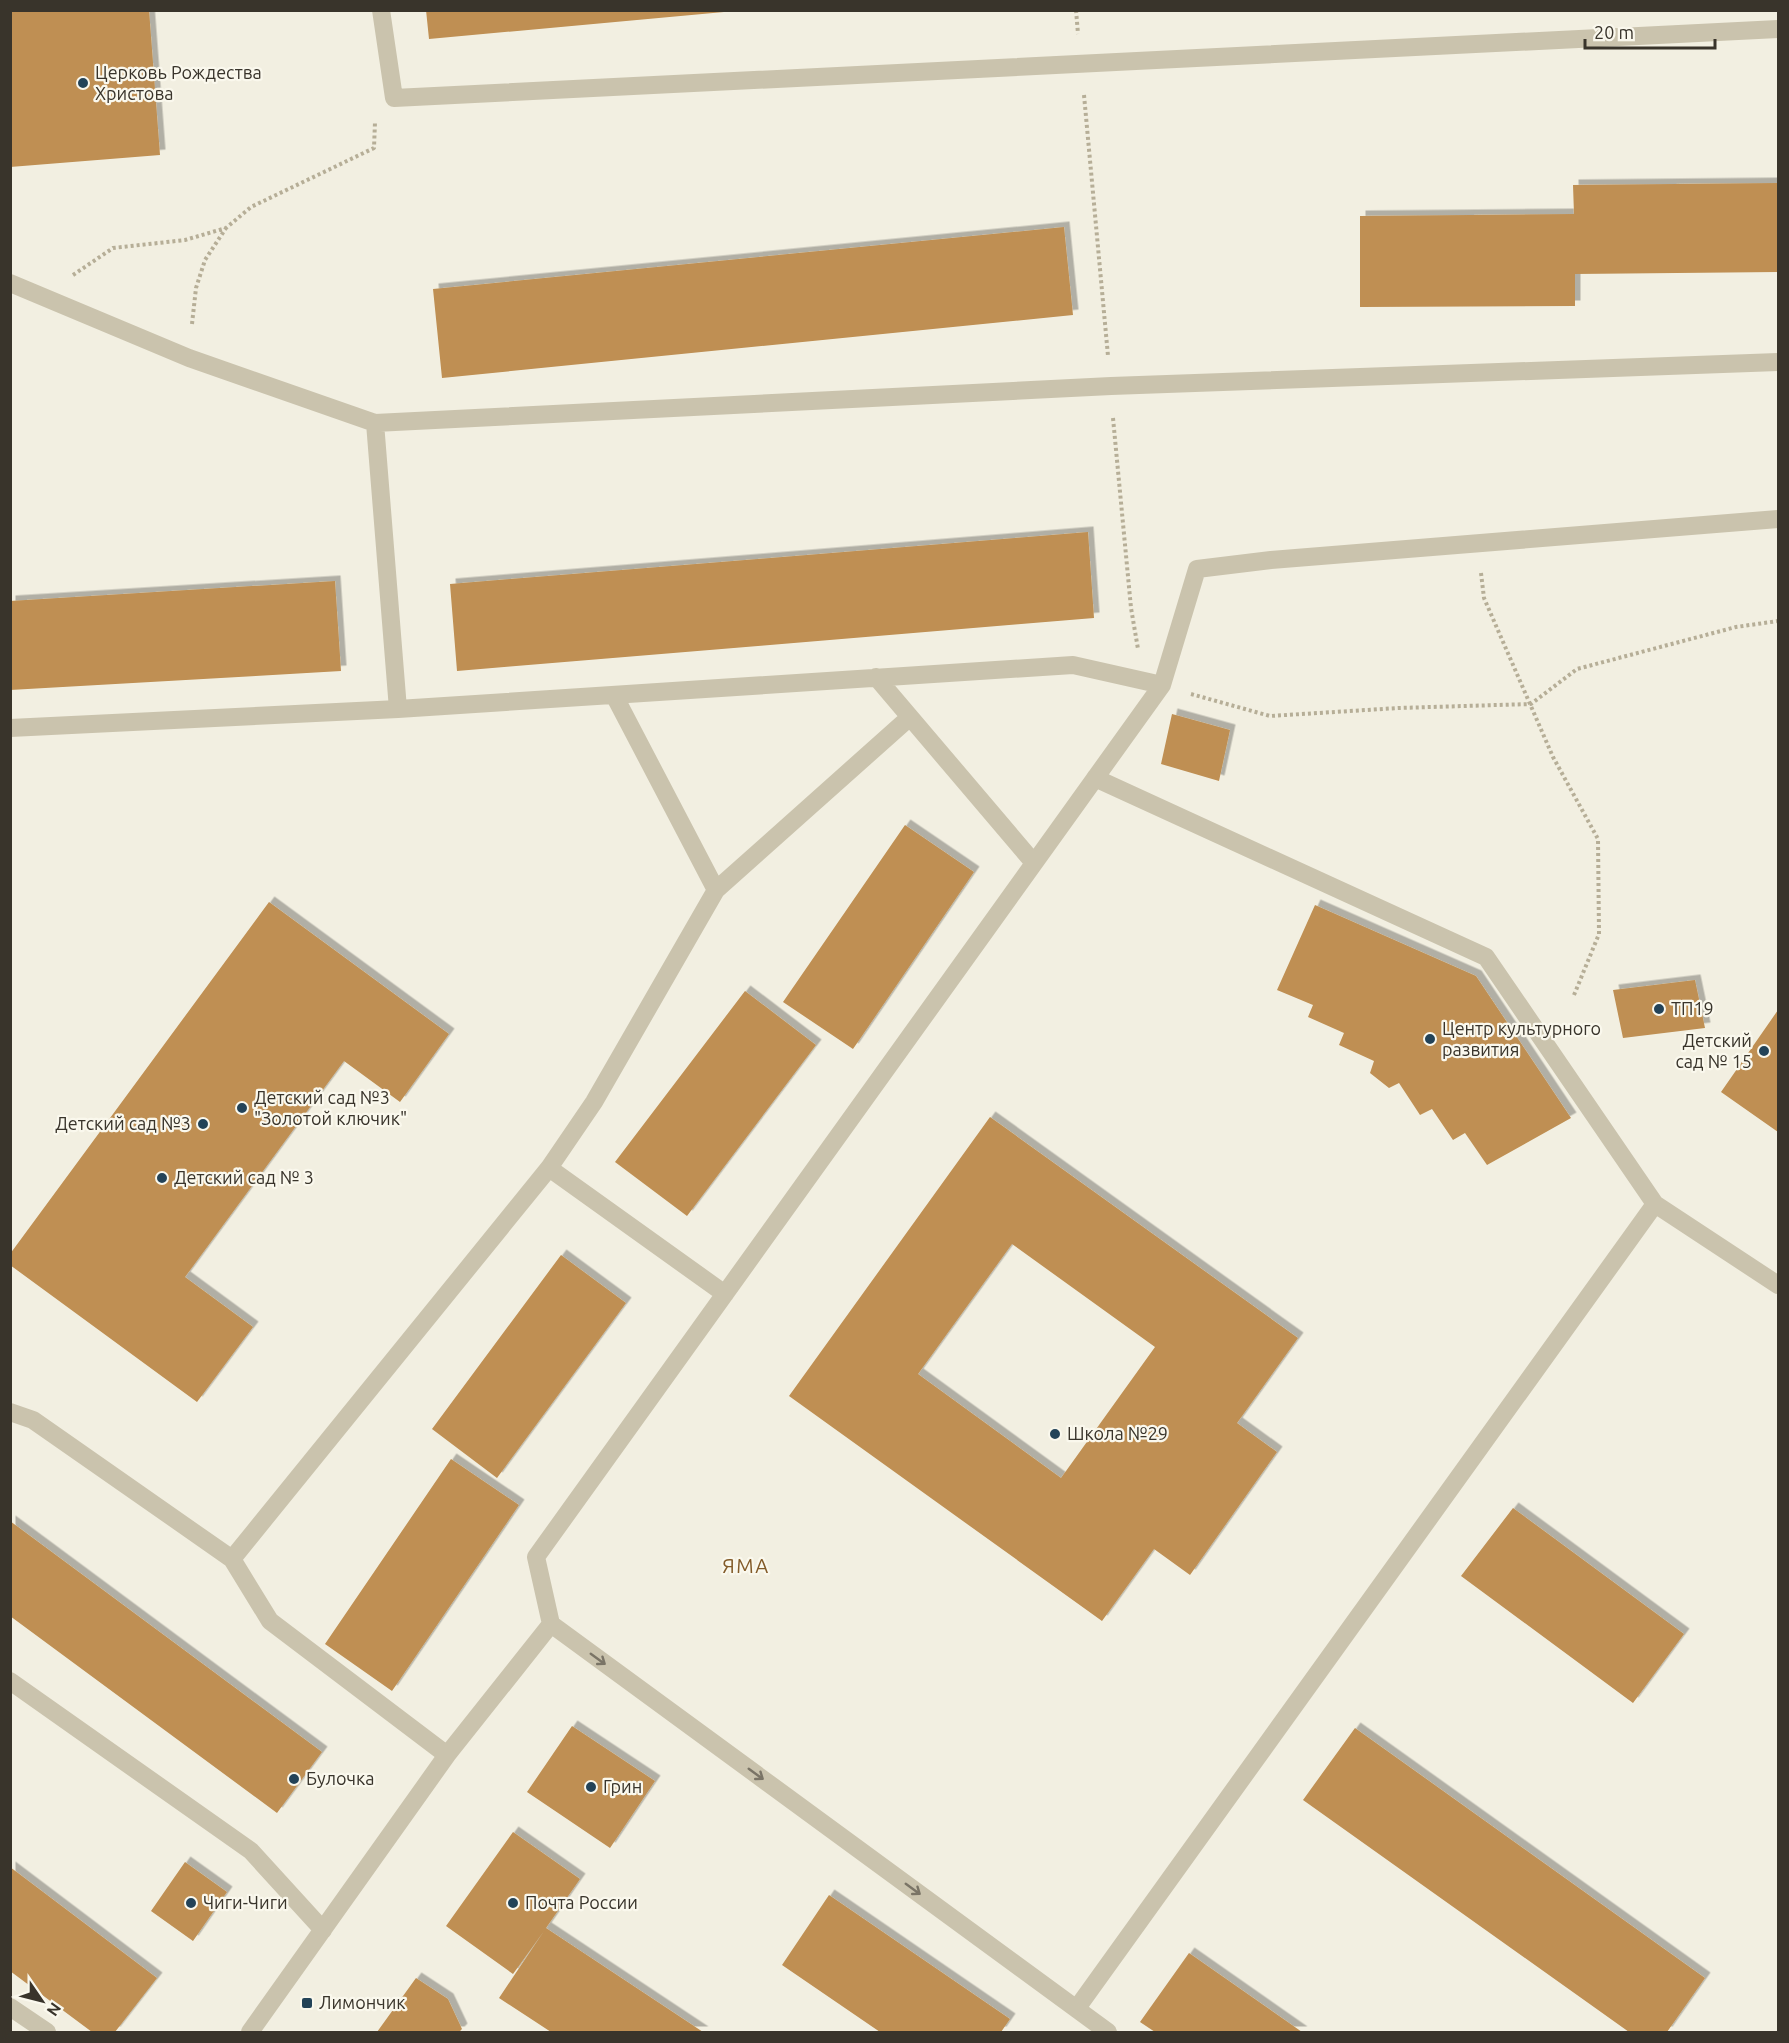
<svg xmlns="http://www.w3.org/2000/svg" width="1789" height="2043" viewBox="0 0 1789 2043" font-family="Ubuntu,sans-serif">
  <defs>
    <filter id="shadow"><feDropShadow dx="5.5" dy="-5.5" stdDeviation="0" flood-color="#0004"/></filter>
  </defs>
  <rect width="100%" height="100%" fill="#f2efe1"/>
  <path fill="#bf8f52" fill-rule="evenodd" filter="url(#shadow)" d="M10,10H149L160,155L10,167Z
    M426,10H723L724,12L429,39Z
    M1778,183V272L1575,274V306L1360,307V216L1574,214L1573,185Z
    M1064,227L1073,315L442,378L433,289Z
    M1088,532L1094,618L457,671L450,584Z
    M335,581L341,671L10,690V601Z
    M1172,714L1230,730L1219,781L1161,764Z
    M905,825L974,872L853,1049L783,1002Z
    M269,902L449,1034L400,1102L344,1061L185,1277L253,1327L197,1402L10,1265V1254Z
    M1315,905L1476,976L1571,1118L1487,1165L1465,1133L1453,1140L1432,1109L1420,1115L1399,1083L1389,1088L1370,1073L1374,1061L1339,1045L1344,1033L1308,1017L1313,1005L1277,990Z
    M1695,980L1705,1028L1623,1038L1613,990Z
    M745,991L816,1045L687,1216L615,1162Z
    M1778,1010V1132L1721,1092Z
    M990,1117L1298,1338L1237,1423L1277,1452L1190,1575L1154,1549L1102,1621L789,1396ZM1012,1244L1155,1347L1061,1478L918,1374Z
    M561,1255L626,1303L497,1478L432,1429Z
    M451,1459L519,1505L392,1691L325,1644Z
    M1513,1508L1684,1634L1633,1703L1461,1576Z
    M10,1521L322,1752L277,1813L10,1616Z
    M572,1726L655,1781L610,1848L527,1792Z
    M1355,1728L1705,1978L1667,2032H1629L1303,1800Z
    M513,1832L580,1879L546,1928L703,2032H551L499,1998L544,1931L513,1974L446,1926Z
    M185,1862L227,1892L193,1941L151,1911Z
    M10,1867L157,1978L115,2032H92L10,1971Z
    M829,1895L1010,2019L1001,2032H880L782,1965Z
    M1189,1953L1302,2032H1155L1140,2022Z
    M416,1978L448,1999L462,2029L459,2032H377Z"/>
  <g fill="none" stroke-linecap="round" stroke-linejoin="round">
    <path stroke="#b6ae97" stroke-width="4" stroke-dasharray="3 3" stroke-linecap="butt" d="M1076,10L1078,34
      M1084,95L1108,356
      M73,275L113,248L185,240L226,228L251,207L374,148L375,122
      M192,324L196,288L205,260L226,228
      M1113,418L1131,608L1138,649
      M1481,573L1484,598L1553,757L1598,839L1599,934L1574,995
      M1191,694L1270,716L1398,708L1531,704L1577,669L1736,627L1778,621"/>
    <path stroke="#cac3ad" stroke-width="18" d="M381,10L394,98L1778,29
      M10,283L189,358L375,423L398,709L1073,665L1162,685L536,1557L551,1624L1108,2032
      M375,423L1111,386L1778,362
      M876,677L1034,863
      M1162,685L1197,569L1271,560L1778,519
      M10,728L398,709
      M1095,778L1486,957L1655,1204
      M716,890L910,717
      M549,1168L725,1294
      M10,1412L33,1420L232,1559
      M10,1681L251,1851L323,1930
      M447,1755L270,1621L232,1559L549,1168L594,1102L716,890L614,695
      M10,2007L47,2032
      M1077,2008L1655,1204L1778,1285
      M250,2032L447,1755L551,1624"/>
  </g>
  <defs><path id="oneway-shaft" d="M-6 0H5M1.5-3L5.5 0L1.5 3" fill="none" stroke-width="1.6" stroke-linecap="round" stroke-linejoin="round" transform="scale(1.5)"/></defs>
  <g stroke="#7a7466">
    <use href="#oneway-shaft" transform="translate(598 1659) rotate(36)"/>
    <use href="#oneway-shaft" transform="translate(756 1774) rotate(36)"/>
    <use href="#oneway-shaft" transform="translate(913 1889) rotate(36)"/>
  </g>
  <g fill="#234358" stroke="#faf8ed" stroke-width="2">
    <circle cx="83" cy="83" r="6"/>
    <circle cx="1659" cy="1009" r="6"/>
    <circle cx="1430" cy="1039" r="6"/>
    <circle cx="1764" cy="1051" r="6"/>
    <circle cx="242" cy="1108" r="6"/>
    <circle cx="203" cy="1124" r="6"/>
    <circle cx="162" cy="1178" r="6"/>
    <circle cx="1055" cy="1434" r="6"/>
    <circle cx="294" cy="1779" r="6"/>
    <circle cx="591" cy="1787" r="6"/>
    <circle cx="191" cy="1903" r="6"/>
    <circle cx="513" cy="1903" r="6"/>
    <rect x="301" y="1997" width="12" height="12" rx="3"/>
  </g>
  <g text-anchor="middle" stroke-width="4.5" stroke-linejoin="round" paint-order="stroke">
    <g font-size="18" fill="#39342b" stroke="#faf8ed" text-anchor="start">
      <text x="95" y="79">Церковь Рождества<tspan x="95" dy="21">Христова</tspan></text>
      <text x="1671" y="1015">ТП19</text>
      <text x="1442" y="1035">Центр культурного<tspan x="1442" dy="21">развития</tspan></text>
      <text x="1752" y="1047" text-anchor="end">Детский<tspan x="1752" dy="21">сад № 15</tspan></text>
      <text x="254" y="1104">Детский сад №3<tspan x="254" dy="21">"Золотой ключик"</tspan></text>
      <text x="191" y="1130" text-anchor="end">Детский сад №3</text>
      <text x="174" y="1184">Детский сад № 3</text>
      <text x="1067" y="1440">Школа №29</text>
      <text x="306" y="1785">Булочка</text>
      <text x="603" y="1793">Грин</text>
      <text x="203" y="1909">Чиги-Чиги</text>
      <text x="525" y="1909">Почта России</text>
      <text x="319" y="2009">Лимончик</text>
    </g>
    <g font-size="20" letter-spacing="1.5" fill="#835b29" stroke="#faf8ed">
      <text x="746" y="1573">ЯМА</text>
    </g>
  </g>
  <rect width="1789" height="2043" fill="none" stroke="#39342b" stroke-width="24"/>
  <g transform="translate(42 2001) rotate(125)" stroke="#faf8ed" stroke-width="4.5" paint-order="stroke">
  <path d="M0-4.5L10 22L0 15L-10 22Z" fill="#39342b"/>
  <text y="-9" font-size="16" font-weight="bold" text-anchor="middle" fill="#39342b">N</text>
  </g>
  <path d="M1585 39v9h130v-9" fill="none" stroke="#39342b" stroke-width="3"/>
  <text x="1594" y="39" font-size="18" fill="#39342b" stroke="#faf8ed" stroke-width="4.5" paint-order="stroke">20 m</text>
</svg>
